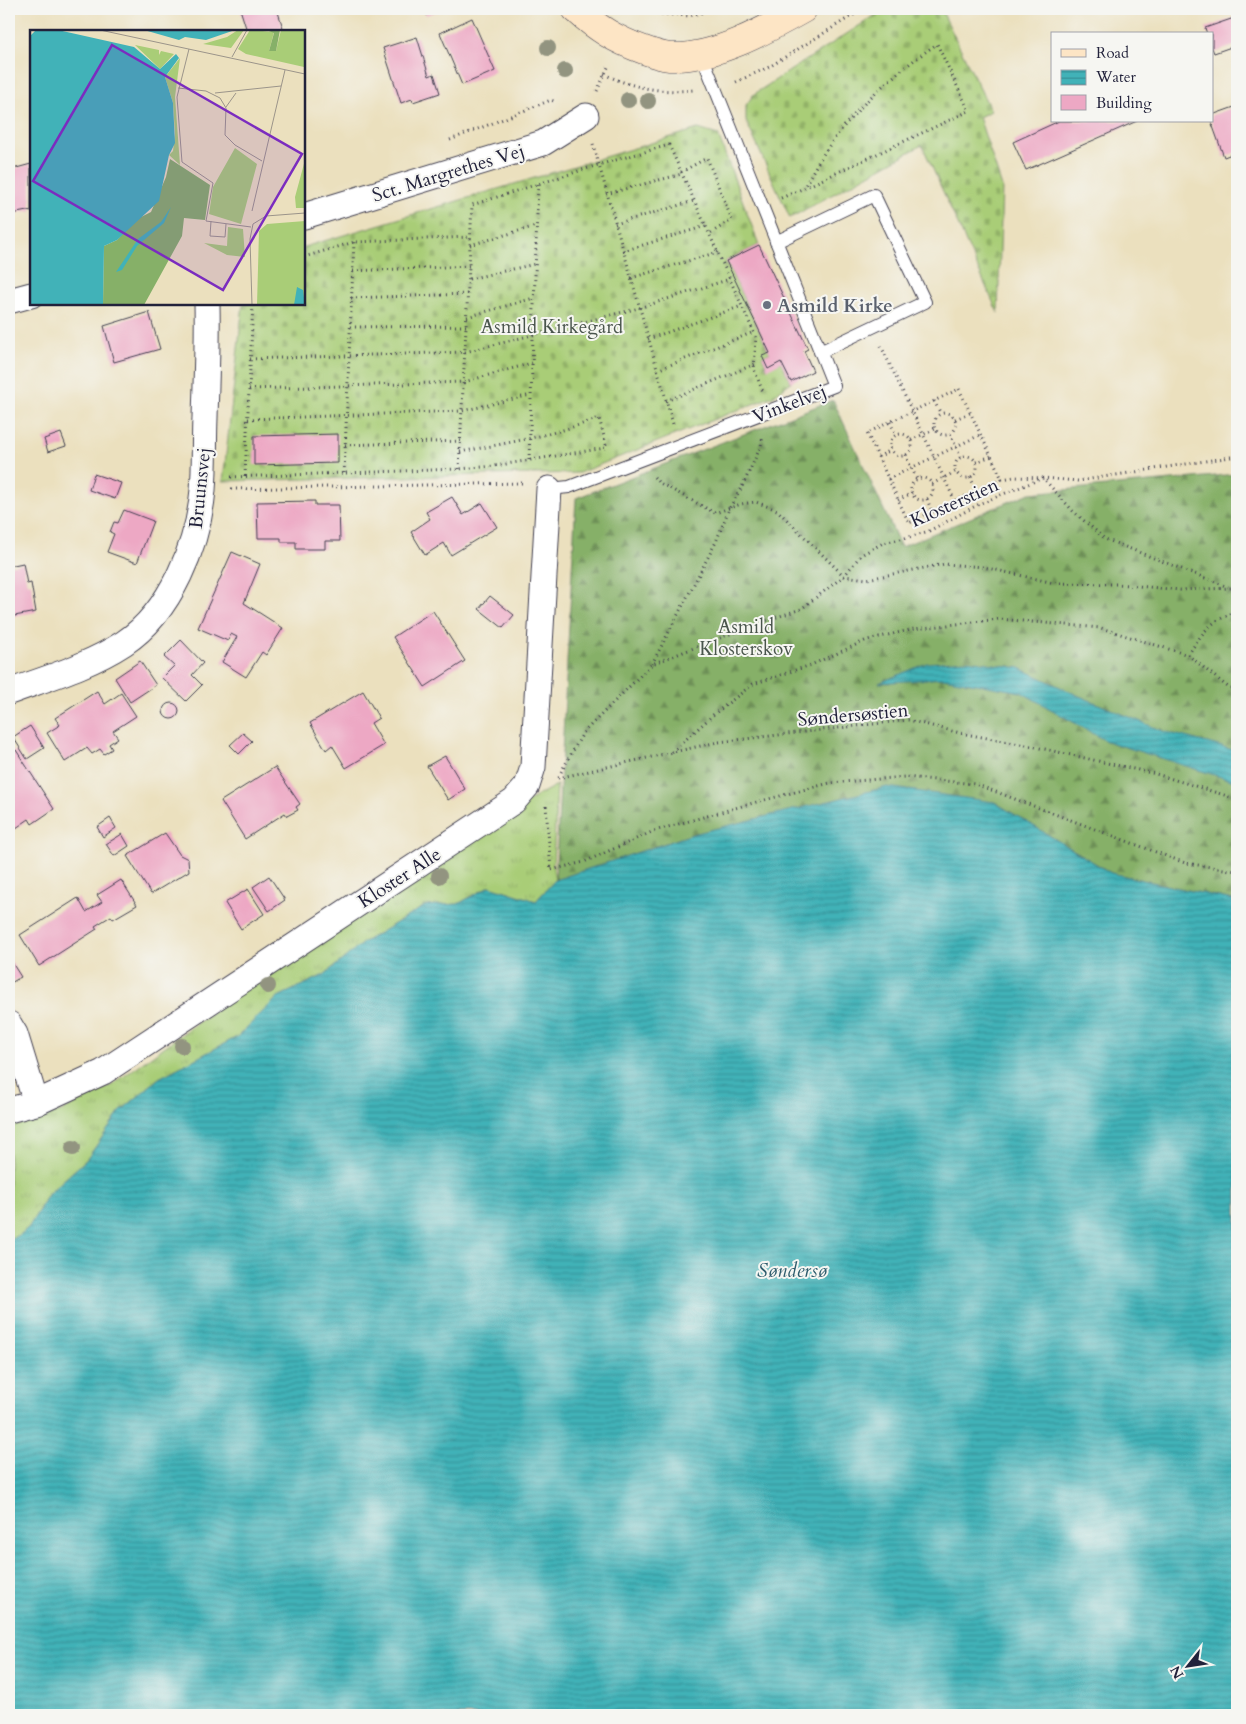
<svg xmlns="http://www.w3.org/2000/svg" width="1246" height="1724" viewBox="0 0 1246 1724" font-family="Cardo,serif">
  <defs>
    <pattern id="grass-tufts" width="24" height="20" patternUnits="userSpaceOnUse" patternTransform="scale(1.25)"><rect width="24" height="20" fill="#a9cd77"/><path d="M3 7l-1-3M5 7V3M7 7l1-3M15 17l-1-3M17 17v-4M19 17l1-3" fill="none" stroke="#91b068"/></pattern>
    <pattern id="forest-firs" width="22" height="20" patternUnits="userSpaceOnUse" patternTransform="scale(1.25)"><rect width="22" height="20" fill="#86b068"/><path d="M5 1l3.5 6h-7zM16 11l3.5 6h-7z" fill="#6d8f57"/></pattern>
    <pattern id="cemetery-stones" width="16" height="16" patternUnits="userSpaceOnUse" patternTransform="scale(1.25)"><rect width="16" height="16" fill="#a9cd77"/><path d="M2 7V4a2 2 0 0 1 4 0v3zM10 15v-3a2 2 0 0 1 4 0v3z" fill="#91b068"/></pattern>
    <pattern id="water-rules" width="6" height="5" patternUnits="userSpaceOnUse" patternTransform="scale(1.25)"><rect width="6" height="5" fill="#41b2b8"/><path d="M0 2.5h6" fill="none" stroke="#369097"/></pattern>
  </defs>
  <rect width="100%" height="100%" fill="#f6f6f2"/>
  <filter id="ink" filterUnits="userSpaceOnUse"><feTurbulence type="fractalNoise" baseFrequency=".02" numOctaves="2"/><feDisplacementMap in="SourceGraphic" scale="10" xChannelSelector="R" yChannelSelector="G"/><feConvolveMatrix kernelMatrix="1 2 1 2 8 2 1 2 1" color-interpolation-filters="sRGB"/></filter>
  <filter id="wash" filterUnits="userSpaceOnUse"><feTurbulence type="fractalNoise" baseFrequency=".0096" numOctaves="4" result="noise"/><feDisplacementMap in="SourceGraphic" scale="20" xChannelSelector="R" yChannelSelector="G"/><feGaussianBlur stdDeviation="1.12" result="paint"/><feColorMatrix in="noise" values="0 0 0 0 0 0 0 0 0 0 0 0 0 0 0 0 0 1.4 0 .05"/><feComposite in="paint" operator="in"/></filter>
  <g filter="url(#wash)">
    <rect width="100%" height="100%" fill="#ebe0be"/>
    <path fill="url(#grass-tufts)" stroke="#667859" d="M557,785L553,867L555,880L536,901L490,886L458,904L425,906L364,942L324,975L278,997L238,1037L159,1078L120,1112L87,1159L49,1193L29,1227L21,1234L13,1238H9V1128L60,1112L112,1085L215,1010L535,797Z"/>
    <path fill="url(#forest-firs)" stroke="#546952" d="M833,400L901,547L1030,493L1237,474V901L1111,873L994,802L693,834L555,880L576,498Z"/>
    <path fill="url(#cemetery-stones)" stroke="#667859" d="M885,9H941L991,111L979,117L1002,187L998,313L922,145L790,218L746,121V105L754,94Z
      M698,129L718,135L759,245L726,261L770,353L762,356L767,368L781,362L791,382L773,396L579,473L223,481L243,304H304V247Z"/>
    <path fill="url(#water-rules)" stroke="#326a7a" d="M967,660L1020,668L1077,695L1163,731L1237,751V782L1106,741L1021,692L943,678L879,683L927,663Z
      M887,787L994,802L1111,873L1237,901V1715H9V1238H13L21,1234L29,1227L49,1193L87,1159L120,1112L159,1078L237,1037L278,997L324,975L364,942L425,906L458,904L490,886L536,901L555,880L693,834Z"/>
    <g id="blocks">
      <path fill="#eda8c4" d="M240,9H277L284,31H247Z
        M424,9H444L426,15Z
        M1237,17V45L1214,53L1212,48V34H1207L1205,28Z
        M472,18L495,71L462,85L440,33Z
        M417,37L429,76L434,74L440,93L413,102L412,99L401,103L383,48Z
        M1237,106V152L1224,157L1211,121L1212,115Z
        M1059,121H1137L1026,170L1013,142Z
        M31,164V212L27,211L12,214L9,203V170Z
        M759,245L808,349L804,351L813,371L791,382L781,362L768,369L762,356L770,353L726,261Z
        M149,312L160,349L114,362L104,326Z
        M61,433L66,446L48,452L44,439Z
        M338,434V463L254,465V436Z
        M94,474L121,483L115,499L89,490Z
        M452,497L463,515L482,503L497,527L451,555L444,543L425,555L411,532L430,519L426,512Z
        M315,501V505H339L340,541H325V549H296V542H281V538H258L257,502Z
        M124,510L153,521L137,563L107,552L114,534L110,532L114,522L118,523Z
        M232,552L260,564L244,603L283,628L266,655L262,652L246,677L222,662L237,637L231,634L228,641L198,628Z
        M23,563L27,584L31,583L36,612L9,617V566Z
        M490,596L514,615L503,628L479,609Z
        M433,611L465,661L425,687L393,637Z
        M181,640L203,663L192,675L202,685L186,701L162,678L174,666L164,657Z
        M140,661L156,685L130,702L115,678Z
        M97,691L105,704L121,693L136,716L113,731L118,738L109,744L112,749L104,754L100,749L92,754L87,748L65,762L47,733L60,725L55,718Z
        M363,691L379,718L371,723L384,745L346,768L332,745L326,750L310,723Z
        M163 711a8 8 0 1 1 16 0a8 8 0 1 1-16 0Z
        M30,726L44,748L27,759L13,737Z
        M243,733L252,741L239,754L230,745Z
        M16,750L54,809L32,824L29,819L9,833V755Z
        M445,756L465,789L448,800L427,766Z
        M275,767L300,804L296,807L298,810L287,816L285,813L245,839L221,801Z
        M110,818L116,828L103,837L97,827Z
        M165,833L180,855L188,859L189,871L151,894L127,856Z
        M122,834L129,846L114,856L106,844Z
        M269,876L285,900L269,911L253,887Z
        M121,880L137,905L113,919L111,916L95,926L97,929L39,966L20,935L78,898L86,912L102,902L97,895Z
        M248,889L264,914L241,929L225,903Z
        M9,958L21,977L9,984Z"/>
    </g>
  </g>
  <g filter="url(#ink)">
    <use href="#blocks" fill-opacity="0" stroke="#403e4f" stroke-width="1"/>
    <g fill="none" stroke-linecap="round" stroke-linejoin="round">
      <defs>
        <path id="lane" d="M776,242L874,195L925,302L820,352
          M549,489L569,487L834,386L701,53"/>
        <path id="street" d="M304,216L543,143L586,116
          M9,301L31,295
          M9,692C47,678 89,666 124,643C171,612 198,544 203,490C205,466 204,441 205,418C206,380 208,342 207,304
          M9,1024L15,1034L36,1103
          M9,1110L36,1103L103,1072L514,801L527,786L533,767L549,489"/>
        <path id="secondary" d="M576,9C598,29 616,40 644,50C652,53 662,56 670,57C714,59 766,30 803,9"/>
      </defs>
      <use href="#lane" stroke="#403e4f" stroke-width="14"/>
      <use href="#street" stroke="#403e4f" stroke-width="27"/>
      <use href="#secondary" stroke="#403e4f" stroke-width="29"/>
      <path stroke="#403e4f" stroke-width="3" stroke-dasharray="1 4" stroke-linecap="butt" d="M642,9L661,14L689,16L716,9
        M604,74C633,88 661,93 693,90
        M736,82L769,67L863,9
        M597,91L609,65
        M450,140L551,100L556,102
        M593,144L673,424
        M681,172L707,158L732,220L709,234
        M606,194L682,174
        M781,198L804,188L969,111L937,44C882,81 834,127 804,188
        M615,224L694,201
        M470,245L536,226
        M623,251L706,226
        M304,257L354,242L471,237
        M353,271L469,266
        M631,278L718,252
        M469,279L535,264
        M351,298L468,294
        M467,317L534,298
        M350,327L466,326
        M648,339L742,306
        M881,346L955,501
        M250,359L465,352L639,308L730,279
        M657,370L754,332
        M249,389L464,382L532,363
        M959,389L1002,479L909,523L867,433Z
        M666,401L755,364
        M934,401L941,414
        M934 424a11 11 0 1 1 22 0a11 11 0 1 1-22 0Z
        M248,419L462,411L531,395
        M955,419L970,413
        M890,422L896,435
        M950,434L961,457
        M890 445a11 11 0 1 1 22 0a11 11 0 1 1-22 0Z
        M911,440L935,429
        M345,445L461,441
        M460,452C507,443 555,435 599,418L607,448
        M905,455L917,479
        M955 467a11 11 0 1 1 22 0a11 11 0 1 1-22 0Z
        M878,457L891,450
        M529,460L538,184
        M976,462L991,456
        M459,469L472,205L598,165L669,145L756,337L754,369L763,392
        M344,473L354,242
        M245,476L253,304
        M231,477L459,469L494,466L605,448
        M654,477L658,482L715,513L741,504L756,502L777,510L844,576L867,579L945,564L983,567L1054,583L1117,584L1180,590L1231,588L1237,590
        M970,477L977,491
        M911 489a11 11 0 1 1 22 0a11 11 0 1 1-22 0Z
        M888,479L980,435
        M1002,479L1014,477L1043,478L1073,511L1105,539L1228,587
        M932,484L955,472
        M231,489L522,483
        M927,499L932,512
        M898,500L912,493
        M1188,655C1204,630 1210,622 1237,611
        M652,664L716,542L729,509L743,485L761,446L763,436
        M672,752L713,715L753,684L811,665L867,640L914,629L999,619L1101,628L1188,655L1229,688L1237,691
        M561,772L583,733L652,664L759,623L801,609L844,576L861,555L883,543L909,537L929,531L981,503L1043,478L1078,481L1237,456
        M558,778L718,742L908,720L960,733L1031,746L1156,774L1237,799
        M546,806L551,870L584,862L654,831L753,803L830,783L905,777L975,784L1185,863L1237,871"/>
      <use href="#lane" stroke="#fff" stroke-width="12"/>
      <use href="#street" stroke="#fff" stroke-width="25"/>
      <use href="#secondary" stroke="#fde5c5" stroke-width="28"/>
    </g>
    <g fill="#929480">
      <circle cx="548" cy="48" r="8"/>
      <circle cx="565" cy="71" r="8"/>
      <circle cx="628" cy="100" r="8"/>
      <circle cx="648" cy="101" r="8"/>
      <circle cx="439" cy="876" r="8"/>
      <circle cx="268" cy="986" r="8"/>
      <circle cx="182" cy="1046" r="8"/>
      <circle cx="73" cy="1148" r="8"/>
    </g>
  </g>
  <circle fill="#6b7280" stroke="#f6f6f2" stroke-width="2" cx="767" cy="305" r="5"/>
  <g text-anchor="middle" stroke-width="4" stroke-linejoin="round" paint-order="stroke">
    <g font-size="19" fill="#22223b" stroke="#f6f6f2">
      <text transform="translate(448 172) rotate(-17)" y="7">Sct. Margrethes Vej</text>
      <text transform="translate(789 403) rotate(-21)" y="7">Vinkelvej</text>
      <text transform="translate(199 488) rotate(-84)" y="7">Bruunsvej</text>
      <text transform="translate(954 502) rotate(-24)" y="7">Klosterstien</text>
      <text transform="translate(853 714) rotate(-5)" y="7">Søndersøstien</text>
      <text transform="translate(399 877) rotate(-33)" y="7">Kloster Alle</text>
    </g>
    <g font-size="19" font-weight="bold" fill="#5b616d" stroke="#f6f6f2" text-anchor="start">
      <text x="777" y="312">Asmild Kirke</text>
    </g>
    <g font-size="19" fill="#4a554d" stroke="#f6f6f2">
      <text x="552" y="333">Asmild Kirkegård</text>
      <text x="746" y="633">Asmild<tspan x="746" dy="22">Klosterskov</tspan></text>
    </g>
    <g font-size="20" font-style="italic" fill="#2e5c6d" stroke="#f6f6f2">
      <text x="792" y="1277">Søndersø</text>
    </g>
  </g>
  <g transform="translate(30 30)">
    <rect width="275" height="275" fill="#ebe0be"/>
    <path d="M208,0H214L201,18L173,14L197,7ZM220,0L244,2L239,21H246L251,0H275L274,37L216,24L208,19ZM105,15L129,20V25L131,21L144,24L130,39ZM150,28L145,67L150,135L139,125L143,121L145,104L143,73L135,47ZM275,130V178H266L265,167Z" fill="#a9cd77"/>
    <path d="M236,0H250L246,21H239L244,3ZM140,129L180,155L175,190L154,188L152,206L114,275H73L74,216L87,210L105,190L121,182L136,147Z" fill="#86b068"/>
    <path d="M205,118L227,134L211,194L179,184L183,157ZM198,197L213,199L215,227L197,225L174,213L197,216Z" fill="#a9cd77"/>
    <path d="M275,191V275H227L229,201L237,194Z" fill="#a9cd77"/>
    <path d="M6,0H28L104,17L130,39L146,24L149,28L135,47L143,73L145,113L139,125L129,171L87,210L74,216L73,275H0V6ZM114,0H205L176,10L155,7L149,10ZM141,177L134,193L107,216L92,240L86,242L108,209L131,192ZM267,257L273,260L275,275H264Z" fill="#41b2b8"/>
    <path fill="none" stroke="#9b948a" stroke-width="1" d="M70,0L275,44M159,19L147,67L152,132L183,153L176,191L221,197M202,27L217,0M148,58L176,61L190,68L196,78L195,105L205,115L232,131M185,63L251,56M196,77L206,63M222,181L255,40M181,191L180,206L195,207L196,194M222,275L220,209L223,194L236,186L275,183"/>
    <path fill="#7b2cbf" fill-opacity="0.15" stroke="#7b2cbf" stroke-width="2.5" d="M82,15L272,124L193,260L3,151Z"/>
    <rect width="275" height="275" fill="none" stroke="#22223b" stroke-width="2.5"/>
  </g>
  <rect width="1246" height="1724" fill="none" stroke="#f6f6f2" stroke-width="30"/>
  <rect x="1051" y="32" width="162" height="90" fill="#f6f6f2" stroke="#a1a1a9"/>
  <rect x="1061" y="49" width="25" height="8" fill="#fde5c5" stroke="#a1a1a9"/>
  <text x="1096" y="58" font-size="15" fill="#22223b">Road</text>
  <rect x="1061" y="70" width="25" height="15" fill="url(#water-rules)" stroke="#a1a1a9"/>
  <text x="1096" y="82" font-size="15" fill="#22223b">Water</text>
  <rect x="1061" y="95" width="25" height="15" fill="#eda8c4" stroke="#a1a1a9"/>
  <text x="1096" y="108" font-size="15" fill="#22223b">Building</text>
  <g transform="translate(1188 1666) rotate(240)" stroke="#f6f6f2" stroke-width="4" paint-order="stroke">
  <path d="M0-4L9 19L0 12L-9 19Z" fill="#22223b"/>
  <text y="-8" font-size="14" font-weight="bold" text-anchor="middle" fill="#22223b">N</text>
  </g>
</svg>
